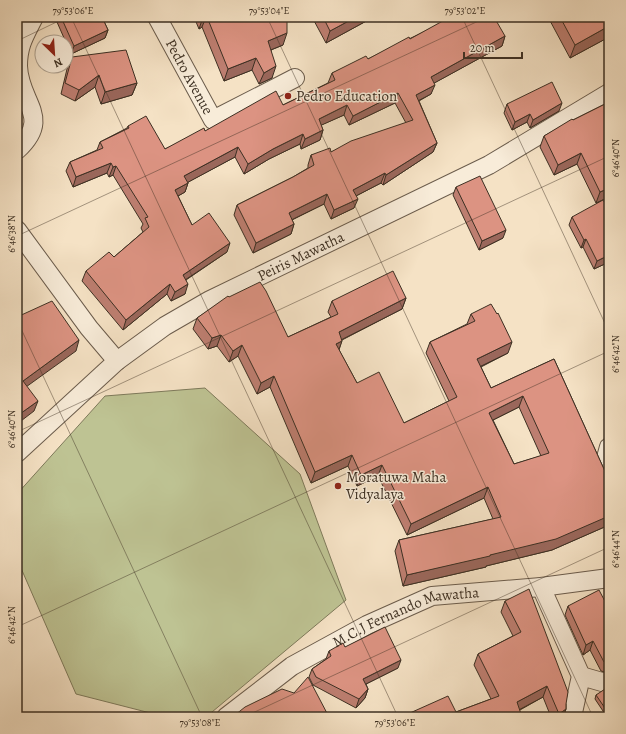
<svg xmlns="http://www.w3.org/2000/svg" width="626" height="734" viewBox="0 0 626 734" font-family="Alegreya,serif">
  <rect width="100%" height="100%" fill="#f5e2c5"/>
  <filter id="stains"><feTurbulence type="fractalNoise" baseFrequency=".005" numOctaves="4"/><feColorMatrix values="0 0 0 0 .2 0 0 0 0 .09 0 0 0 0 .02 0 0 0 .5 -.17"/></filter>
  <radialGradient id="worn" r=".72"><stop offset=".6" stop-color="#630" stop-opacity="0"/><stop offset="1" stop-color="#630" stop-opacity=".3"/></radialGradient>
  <path fill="#bec393" stroke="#7e7a5b" d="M205,388L300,474L346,600L206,717H166L76,694L17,559V494L105,396Z"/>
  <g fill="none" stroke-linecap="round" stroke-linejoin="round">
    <defs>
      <g id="street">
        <path id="s1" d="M157,17L213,120L295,78"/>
        <path d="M17,150C53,117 19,103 18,66C18,45 25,35 34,17"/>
        <path d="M17,230L89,328L117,361"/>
        <path id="s2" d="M17,453L117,361L165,326L210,300L489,165L609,93"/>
        <path d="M604,465L609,447"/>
        <path d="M541,587L581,676L572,717"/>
        <path d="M581,676L609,684"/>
        <path id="s3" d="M226,717L292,666L367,625L432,596L541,587L609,578"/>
      </g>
    </defs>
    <use href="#street" stroke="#6b5c4c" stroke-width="20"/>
    <use href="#street" stroke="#f8ecd9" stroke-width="18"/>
  </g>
  <path fill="#bd7e70" stroke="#3d3023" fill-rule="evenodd" d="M59,17H102L108,30L105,38L71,54L57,22Z
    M194,17H270L283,45L271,50L272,78L259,84L252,70L224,81L202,27L199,29Z
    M312,17H371L370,19L326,43Z
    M548,17H609V37L570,58Z
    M452,18L505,36L502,46L434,83L431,94L419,101L437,143L433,152L383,185L381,183L356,196L354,208L331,219L324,204L292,220L294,224L291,234L253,253L234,215L237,205L293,177L308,168V165L311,155L331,152L406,123L395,103L349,125L344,115L321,125L323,130L320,140L301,149L300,144L269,159L244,174L235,157L188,182V183L185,192L178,196L192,225L227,252L186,280L185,294L171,301L167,294L123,330L82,281L86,271L114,257L143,232L141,228L143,224L113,175L109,177L107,173L73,187L66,171L70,162L97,150L100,142L127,128L128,126L165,149L205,131L283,105L328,83L332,73L368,59Z
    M72,57L137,83L132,95L101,104L95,87L75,101L61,94L67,69Z
    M609,102V197L596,203L577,164L554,175L540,147L544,136L573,120Z
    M507,104L559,111L530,128L527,122L512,130L504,113Z
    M456,187L503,238L479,250L453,195Z
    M609,210V262L594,269L583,247L581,248L569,225L572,217Z
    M229,297L288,337L331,317L328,312L332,301L406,298L402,309L342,340L339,350L357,383L404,423L449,401L426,353L430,342L467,324L471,314L508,353L481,367L491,388L554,359L608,478H609V525L552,550L486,566V567L403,586L395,551L399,540L493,519L484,498L407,535L378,476L357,486L348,466L311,483L270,387L257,394L238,356L229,362L217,346L208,349L193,329L197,318ZM519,407L541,456L514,464L493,420Z
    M505,601L566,704V709L563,717H551L543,697L520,710L456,712L491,699L474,665L478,654L513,636L501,612Z
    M568,606L609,609V673L601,671L590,650L583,655L565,615Z
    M345,647L398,668L366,684L368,689L365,698L356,708L313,685L309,677L312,669L326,659L329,651Z
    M609,690V717H607L595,699L596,695Z"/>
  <path fill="#9a675b" stroke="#3d3023" d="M203,17H206L202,27L199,29Z
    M356,17H371L370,19L326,43L330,31Z
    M609,26V37L570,58L575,45Z
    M108,30L105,38L71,54L74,46Z
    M287,33L283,45L263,53L268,41Z
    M505,36L502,46L427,87L431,77Z
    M256,58L252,70L224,81L228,69Z
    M276,66L272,78L259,84L264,73Z
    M99,75L95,87L75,101L79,90Z
    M137,83L132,95L101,104L105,92Z
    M435,85L431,94L412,104L416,95Z
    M398,93L395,103L349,125L353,116Z
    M562,103L559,111L530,128L533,120Z
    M347,105L344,115L315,128L319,119Z
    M530,114L527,122L512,130L515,122Z
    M323,130L320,140L301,149L305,139Z
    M303,134L300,144L269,159L244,174L248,164L273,149Z
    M437,143L433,152L383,185L386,175Z
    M238,147L235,157L181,186L184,176Z
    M581,153L577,164L554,175L558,165Z
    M111,163L107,173L73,187L76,177Z
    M116,166L113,175L109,177L113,167Z
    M385,173L381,183L350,199L353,190Z
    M188,183L185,192L171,200L175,190Z
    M609,188V197L596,203L600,192Z
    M327,194L324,204L285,223L289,213Z
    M358,199L354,208L331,219L334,210Z
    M294,224L291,234L253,253L256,243Z
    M506,230L503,238L479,250L482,241Z
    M586,239L583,247L581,248L584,240Z
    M230,243L227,252L179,284L183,275Z
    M609,255V262L594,269L597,261Z
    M20,276L17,283V277Z
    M170,284L167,294L123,330L126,320Z
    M188,284L185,294L171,301L175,292Z
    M406,298L402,309L335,343L339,332Z
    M221,335L217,346L208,349L212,338Z
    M79,340L76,351L19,392L23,381Z
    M342,341L338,352L336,344Z
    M512,342L508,353L473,370L477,359Z
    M242,345L238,356L229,362L233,351Z
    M274,376L270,387L257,394L261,383Z
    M523,396L519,407L485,424L489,413Z
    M38,401L34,411L17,424V416Z
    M352,455L348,466L311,483L315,472Z
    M382,465L378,476L357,486L361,475Z
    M488,487L484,498L407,535L411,524Z
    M609,516V525L552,550L486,566V567L403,586L407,575L490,555Z
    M593,641L590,650L583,655L586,645Z
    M401,660L398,668L360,687L363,679Z
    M547,686L543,697L513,713L517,702Z
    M368,689L365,698L356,708L359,699Z
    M566,709L563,717H558L559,714Z
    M305,714L304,717H288Z"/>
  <path fill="#dc9382" stroke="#3d3023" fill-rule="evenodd" d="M61,17H102L108,30L74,46Z
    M207,17H270V18L287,17V33L268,41L276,66L264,73L256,58L228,69Z
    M323,17H356L330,31Z
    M450,17H451L452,18L455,17H494L505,36L431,77L435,85L416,95L437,143L386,175L385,173L353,190L358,199L334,210L327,194L289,213L294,224L256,243L237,205L293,177L314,165L311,155L330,148L331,152L351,141L413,120L398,93L353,116L347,105L319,119L323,130L305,139L303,134L273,149L248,164L238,147L184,176L188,183L175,190L192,225L209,213L230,243L183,275L188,284L175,292L170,284L126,320L86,271L109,252L114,257L149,227L145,218L148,217L116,166L113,167L111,163L76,177L70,162L103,148L100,142L129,128L128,126L146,116L165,149L204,128L205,131L276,91L283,105L335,80L332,73L366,56L368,59L409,37L410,39Z
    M560,17H609V26L575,45Z
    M126,50L137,83L105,92L99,75L79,90L65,83L72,57Z
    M552,82L562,103L533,120L530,114L515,122L507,104Z
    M609,102V188L600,192L581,153L558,165L544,136L572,119L573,120Z
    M480,176L506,230L482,241L456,187Z
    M603,200L609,210V255L597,261L586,239L584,240L572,217Z
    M393,271L406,298L339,332L342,341L336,344L357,383L379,372L404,423L457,397L430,342L475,321L471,314L491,304L497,314L498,313L512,342L477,359L491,388L554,359L608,478H609V516L556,539L490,555V556L407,575L399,540L501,517L488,487L411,524L382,465L361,475L352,455L315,472L274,376L261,383L242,345L233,351L221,335L212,338L197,318L228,296L229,297L260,282L266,291L288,337L338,314L332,301ZM523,396L549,453L514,464L489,413Z
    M17,272L20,276L17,277Z
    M52,301L79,340L23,381L38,401L17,416V317Z
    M529,589L568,692L566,704V709L559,714L547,686L517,702L522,717H401L448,696L456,712L499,696L478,654L521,632L505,601Z
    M599,590L609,609V663L604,662L593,641L586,645L568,606Z
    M385,627L401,660L363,679L368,689L359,699L316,677L312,669L331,656L329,651L343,643L345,647Z
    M308,677L329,717H306L305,714L288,717H236L235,715L245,707L282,689L294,693Z
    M605,689L609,690V714L596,695Z"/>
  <path fill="none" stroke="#3d3023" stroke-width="1" stroke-opacity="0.45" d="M71,17L398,717M267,17L593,717M462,17L609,332M17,41L67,17M17,236L487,17M17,320L202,717M17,432L609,156M17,627L609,351M244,717L609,547"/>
  <g fill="#8f2418" stroke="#f8ecd9" stroke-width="1.5">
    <circle cx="288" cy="96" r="4"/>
    <circle cx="338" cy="486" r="4"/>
  </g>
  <g text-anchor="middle" stroke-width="3" stroke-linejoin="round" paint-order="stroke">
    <g font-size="15" fill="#3d3023" stroke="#f8ecd9">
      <text dy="5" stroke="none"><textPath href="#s1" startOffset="68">Pedro Avenue</textPath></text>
      <text dy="5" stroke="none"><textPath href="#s2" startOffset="348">Peiris Mawatha</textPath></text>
      <text dy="5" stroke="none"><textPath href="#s3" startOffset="209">M.C.J Fernando Mawatha</textPath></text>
    </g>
    <g font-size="15" fill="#3d3023" stroke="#f8ecd9" text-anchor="start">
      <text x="296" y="101">Pedro Education</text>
      <text x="346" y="482">Moratuwa Maha<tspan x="346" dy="17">Vidyalaya</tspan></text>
    </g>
  </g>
  <rect width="626" height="734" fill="none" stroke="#f5e2c5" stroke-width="44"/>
  <g transform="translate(54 54) rotate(155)"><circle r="19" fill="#f8ecd9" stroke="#ada190"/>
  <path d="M0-3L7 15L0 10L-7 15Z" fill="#8f2418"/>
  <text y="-6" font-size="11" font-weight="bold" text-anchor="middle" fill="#3d3023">N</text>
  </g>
  <path d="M464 52v6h58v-6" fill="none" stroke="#3d3023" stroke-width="2"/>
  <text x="470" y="52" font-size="12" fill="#3d3023" stroke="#f8ecd9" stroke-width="3" paint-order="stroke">20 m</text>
  <rect x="22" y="22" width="582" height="690" fill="none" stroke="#3d3023" stroke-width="1.5"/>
  <g font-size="10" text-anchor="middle" fill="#3d3023">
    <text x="73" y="14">79°53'06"E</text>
    <text x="269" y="14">79°53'04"E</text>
    <text x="465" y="14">79°53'02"E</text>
    <text transform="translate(615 158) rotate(-90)" y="4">6°46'40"N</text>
    <text transform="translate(11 234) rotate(-90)" y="4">6°46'38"N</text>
    <text transform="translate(615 354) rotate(-90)" y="4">6°46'42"N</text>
    <text transform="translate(11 429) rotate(-90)" y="4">6°46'40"N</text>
    <text transform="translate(615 549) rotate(-90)" y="4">6°46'44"N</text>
    <text transform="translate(11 625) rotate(-90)" y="4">6°46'42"N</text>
    <text x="200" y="726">79°53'08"E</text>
    <text x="395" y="726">79°53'06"E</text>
  </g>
  <rect width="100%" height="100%" filter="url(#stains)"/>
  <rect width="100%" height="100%" fill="url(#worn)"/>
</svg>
